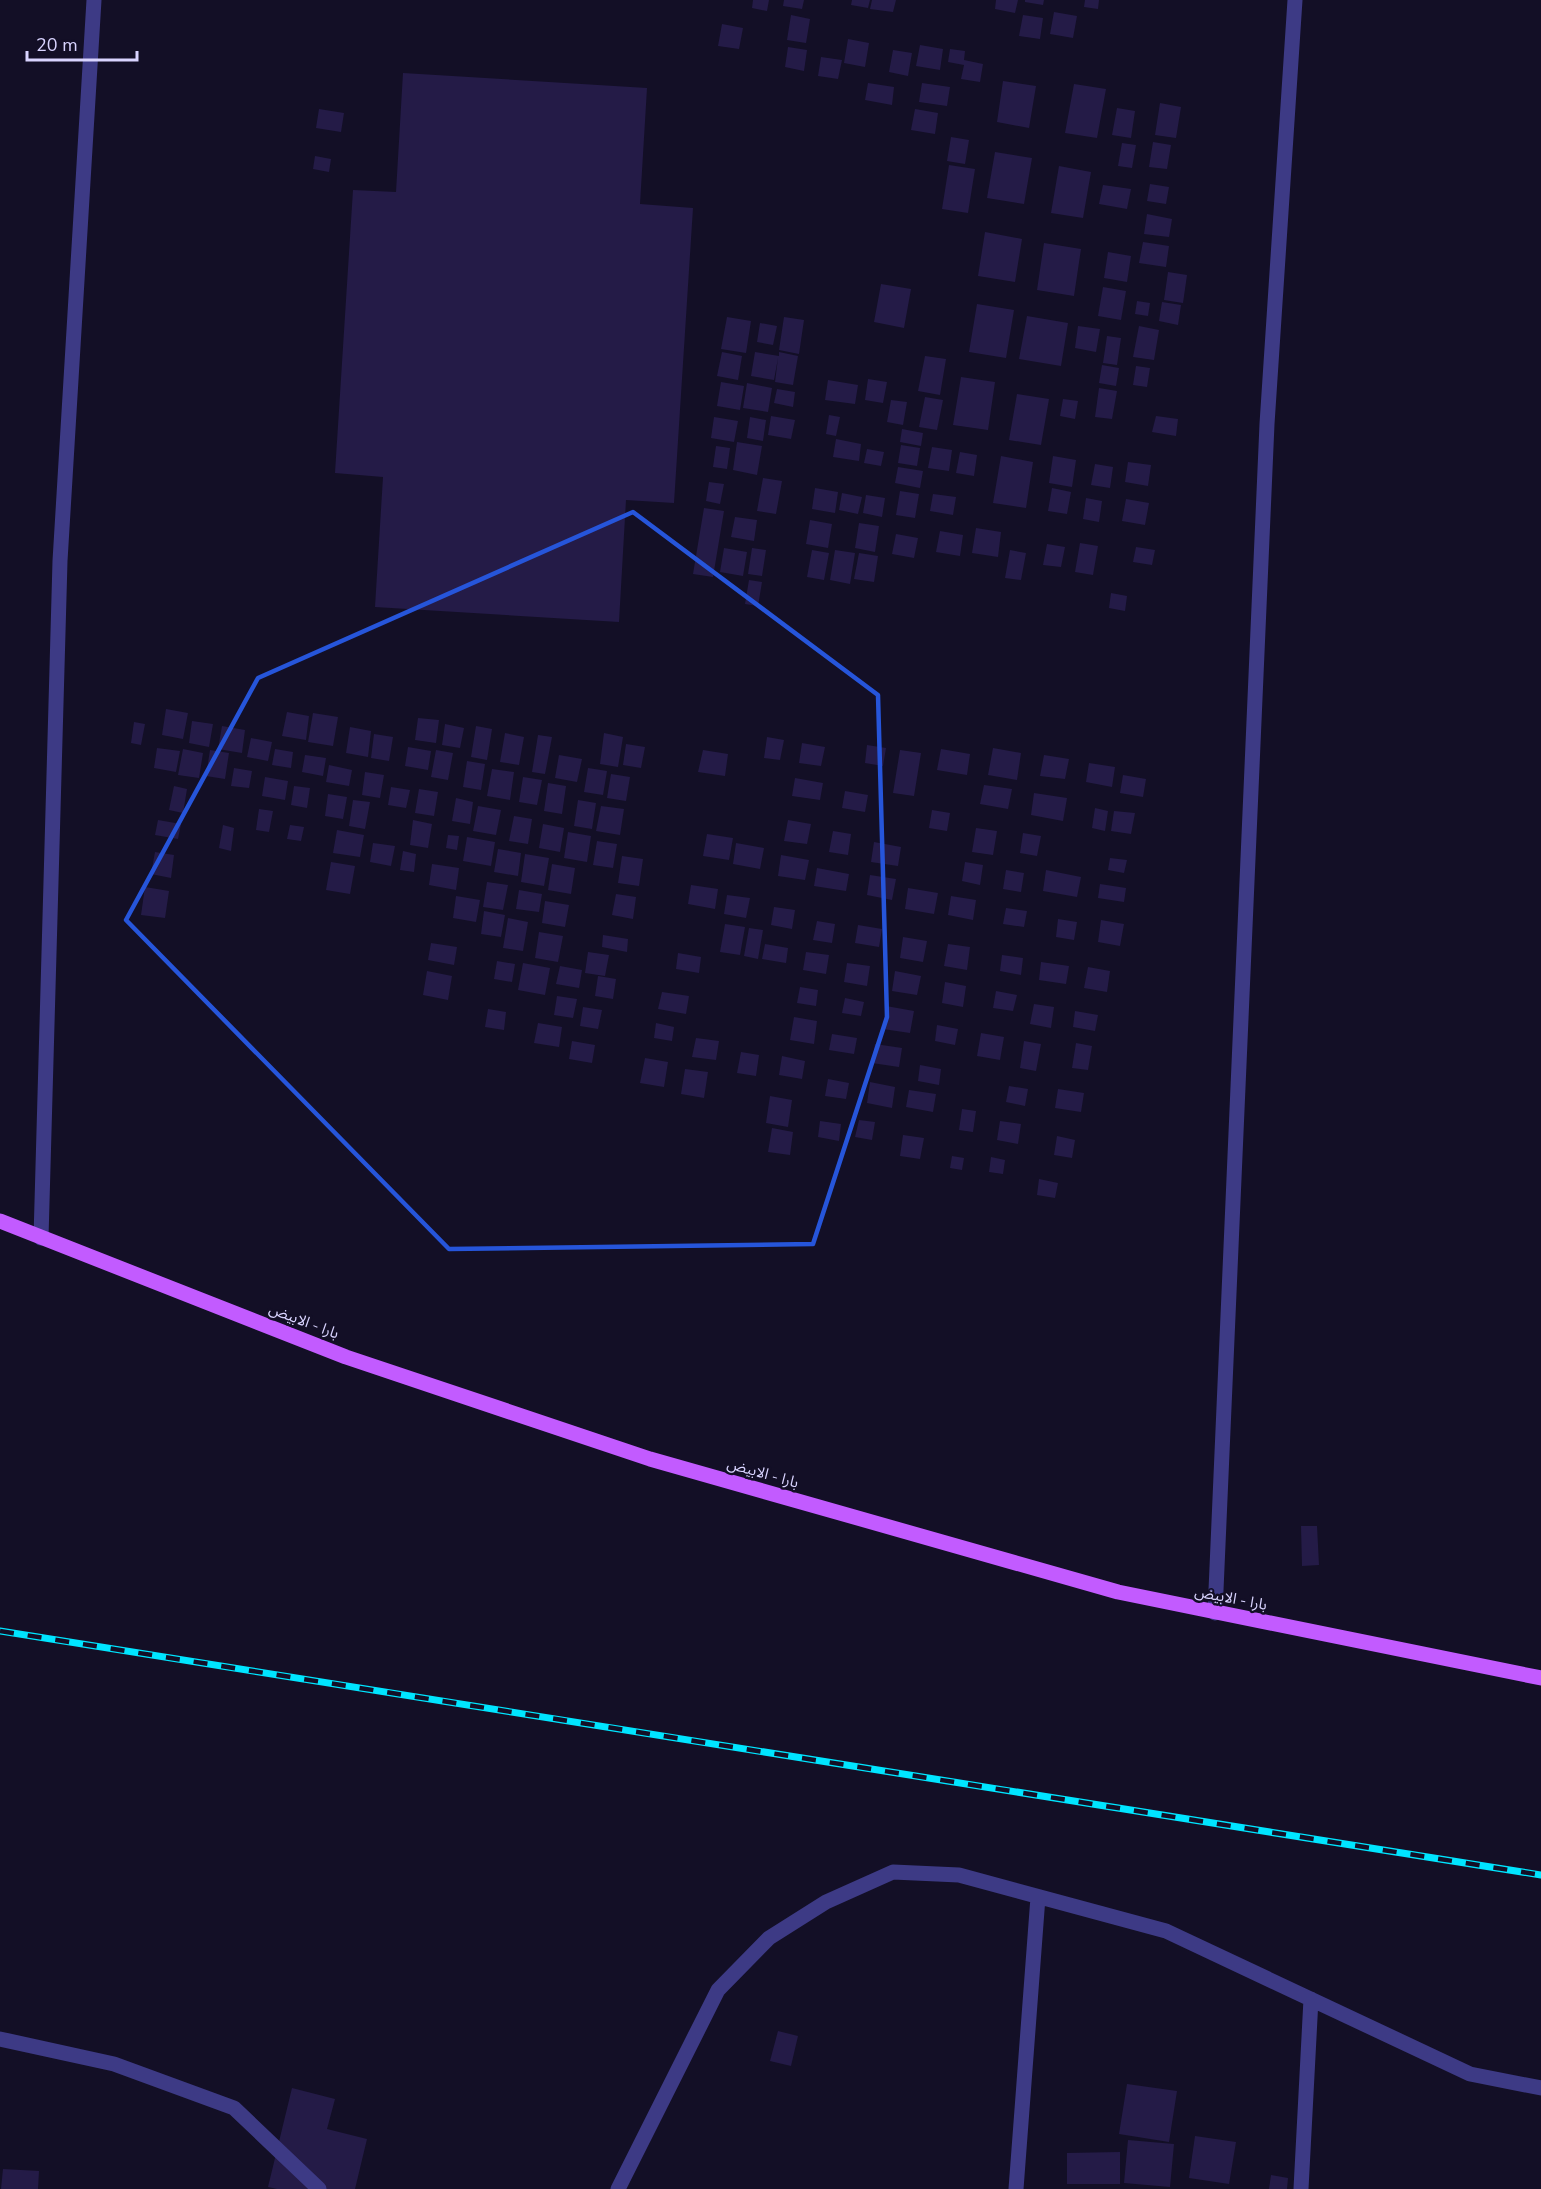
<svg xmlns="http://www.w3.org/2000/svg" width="1541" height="2189" viewBox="0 0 1541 2189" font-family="'Nunito Sans','Noto Sans Arabic',sans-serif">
  <rect width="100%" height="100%" fill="#130f26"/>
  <path fill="#241b47" d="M753,0H769L767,11L752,8Z
    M784,0H804L802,9L783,6Z
    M852,0H870L868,8L851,5Z
    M872,0H896L893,12L870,9Z
    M996,0H1018L1015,13L995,9Z
    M1025,0H1044L1043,5L1025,2Z
    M1085,0H1099L1098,9L1084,7Z
    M1054,12L1077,16L1073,38L1050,34Z
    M791,15L810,19L806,43L787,40Z
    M1023,15L1043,18L1040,39L1019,36Z
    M722,24L743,28L739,49L718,46Z
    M848,39L869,43L865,67L844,63Z
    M920,45L943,49L940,70L916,66Z
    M788,47L807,50L804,71L785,67Z
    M950,49L965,51L964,60L983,64L980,82L961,79L964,65L948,62Z
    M893,50L912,53L908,76L889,72Z
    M821,57L842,60L838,79L818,76Z
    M403,73L647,88L640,204L693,208L674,503L626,500L619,622L375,607L383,477L335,473L353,190L396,192Z
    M1003,81L1036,86L1029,128L997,122Z
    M868,83L894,87L892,105L865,100Z
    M922,83L950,87L947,106L919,102Z
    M1074,84L1106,89L1097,138L1065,133Z
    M1160,103L1181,107L1176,138L1155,135Z
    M1117,108L1135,111L1131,138L1112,135Z
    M319,109L344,113L341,132L316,128Z
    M915,109L938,113L935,134L911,130Z
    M951,137L969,140L965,164L947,161Z
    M1153,142L1171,145L1167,169L1149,167Z
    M1122,143L1136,145L1132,168L1118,166Z
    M995,152L1032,158L1024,204L987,198Z
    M315,156L331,159L329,172L313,169Z
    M949,165L975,169L968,213L942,209Z
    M1059,166L1091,172L1083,218L1051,213Z
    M1150,184L1169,187L1166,204L1147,201Z
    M1103,185L1131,189L1127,209L1099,204Z
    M1147,214L1172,219L1169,237L1144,234Z
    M985,232L1022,239L1015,282L978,276Z
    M1143,242L1169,246L1166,267L1139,263Z
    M1044,243L1081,249L1074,296L1037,290Z
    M1108,252L1131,256L1127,282L1104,278Z
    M1168,272L1187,275L1183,303L1164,300Z
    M881,284L911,289L904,328L874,322Z
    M1103,287L1126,291L1121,320L1098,316Z
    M1137,301L1150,303L1148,316L1135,314Z
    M1162,302L1181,305L1178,325L1159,321Z
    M977,304L1014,310L1006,358L969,352Z
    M1027,316L1068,323L1061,366L1019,359Z
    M727,317L751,321L746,353L721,349Z
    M784,317L804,320L799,354L779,350Z
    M760,323L777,326L773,345L757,342Z
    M1078,326L1100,329L1096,352L1075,348Z
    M1139,326L1159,330L1154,360L1133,357Z
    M1107,336L1121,338L1117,365L1103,363Z
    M722,352L742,356L738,380L717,376Z
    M755,352L779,356V352L798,356L793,385L775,382L778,358L774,380L751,376Z
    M925,356L946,359L940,395L918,391Z
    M1102,365L1119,368L1116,386L1099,383Z
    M1136,366L1150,368L1147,387L1133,385Z
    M961,377L995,382L988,430L953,425Z
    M868,379L887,382L883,403L865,400Z
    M828,380L858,385L855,404L825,400Z
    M721,382L744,386L740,410L717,406Z
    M747,383L772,388L768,412L743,408Z
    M1099,388L1117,391L1112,419L1095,417Z
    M777,389L795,392L793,407L774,403Z
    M1017,394L1049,399L1041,445L1009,440Z
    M925,397L943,400L937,430L919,427Z
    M1063,399L1078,401L1075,419L1060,416Z
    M891,400L907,402L903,425L887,422Z
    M829,415L840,417L836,436L826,434Z
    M771,416L795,420L791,439L768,435Z
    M1156,416L1178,419L1176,436L1152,432Z
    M714,417L738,421L734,442L711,438Z
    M750,417L766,420L763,441L747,438Z
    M902,429L923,433L921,446L900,442Z
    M836,439L861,444L859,461L833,457Z
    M737,442L762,446L757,475L733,470Z
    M901,445L920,448L917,466L898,463Z
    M716,446L730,448L727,469L713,467Z
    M932,447L952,450L949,471L928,468Z
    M867,449L884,452L881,466L864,463Z
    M960,452L977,455L974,476L956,473Z
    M1001,456L1033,462L1026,508L993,503Z
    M1053,456L1076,460L1072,487L1049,483Z
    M1128,462L1151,465L1148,486L1125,482Z
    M1095,464L1113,467L1110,488L1091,485Z
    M898,467L923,471L920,488L895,483Z
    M763,478L782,481L776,514L757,511Z
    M709,482L724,484L720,504L706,501Z
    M815,488L838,492L835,513L812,509Z
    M1052,488L1071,492L1067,514L1048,511Z
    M900,491L919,494L915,518L896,515Z
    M842,493L862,497L858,514L839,510Z
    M933,494L956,497L953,515L930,511Z
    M866,495L885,498L882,517L863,513Z
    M1086,498L1102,501L1099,522L1083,519Z
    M1126,499L1149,503L1145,525L1122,521Z
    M704,508L724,511L713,577L693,574Z
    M735,517L757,520L754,541L731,537Z
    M810,520L832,524L828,548L806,544Z
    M859,523L879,526L875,552L855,548Z
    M976,528L1001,532L998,557L972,553Z
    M940,531L963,535L960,556L936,552Z
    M896,534L918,538L914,558L892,554Z
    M1080,543L1098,546L1093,575L1075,572Z
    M1047,544L1065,547L1061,567L1043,565Z
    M1136,547L1155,550L1152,565L1133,562Z
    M724,548L747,552L743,576L720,572Z
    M752,548L766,550L762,576L748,574Z
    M812,550L829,553L824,580L807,577Z
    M835,550L855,553L850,584L830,580Z
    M1010,550L1026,553L1021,580L1005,578Z
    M859,553L878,556L874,582L854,579Z
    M749,580L762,582L758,606L745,604Z
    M1111,593L1127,596L1125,611L1109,608Z
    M166,709L188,713L183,739L162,735Z
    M287,712L309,716L306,740L282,736Z
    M313,713L338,717L333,746L308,742Z
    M418,718L439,720L436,743L415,740Z
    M192,721L213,724L209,747L189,743Z
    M134,722L145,724L141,745L131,743Z
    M445,724L464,728L460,748L442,745Z
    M222,726L245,730L242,753L218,749Z
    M476,726L492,729L487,760L471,757Z
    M350,727L371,731L368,757L346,753Z
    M505,733L524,737L519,765L500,762Z
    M604,733L623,737L618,767L600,764Z
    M374,734L393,737L389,761L371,758Z
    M538,735L552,737L545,774L532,772Z
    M767,737L784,740L780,760L764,758Z
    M251,738L272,742L268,761L247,757Z
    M802,743L825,747L821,766L799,763Z
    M626,744L645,747L641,768L623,765Z
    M867,745L886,748L883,766L865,763Z
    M408,747L431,751L428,770L405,766Z
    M157,748L180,751L176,772L154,768Z
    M993,748L1021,753L1017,780L988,775Z
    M183,749L203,753L199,778L178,775Z
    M275,749L293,752L291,768L272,765Z
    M941,749L970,754L967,775L937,770Z
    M210,750L229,753L225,779L206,776Z
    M436,750L453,753L448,780L431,777Z
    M703,750L728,754L725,776L698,772Z
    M900,750L921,753L914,796L893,793Z
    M305,755L326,758L323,776L302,772Z
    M559,755L582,759L577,782L555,778Z
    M1044,755L1069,759L1065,779L1040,776Z
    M467,761L485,764L481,790L463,787Z
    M1089,763L1115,767L1112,787L1086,782Z
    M329,765L352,770L349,786L326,782Z
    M234,768L252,771L249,788L231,786Z
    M588,768L607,771L603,795L584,792Z
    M492,769L514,772L510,800L487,796Z
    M365,772L384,775L380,798L362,795Z
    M611,774L630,777L626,801L607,798Z
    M1123,775L1146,779L1143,797L1120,793Z
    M265,777L288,781L285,800L262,796Z
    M523,777L542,780L537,805L519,802Z
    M795,778L823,783L820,800L792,796Z
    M548,783L566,786L562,814L544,811Z
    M984,785L1012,789L1008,809L980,804Z
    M174,786L187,789L183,813L169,810Z
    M294,786L310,788L307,808L291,805Z
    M391,787L410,790L406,808L388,805Z
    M419,789L438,792L434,816L415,813Z
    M845,791L868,795L865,812L842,808Z
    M1034,793L1067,798L1063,821L1031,815Z
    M328,794L347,797L343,819L325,816Z
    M456,798L473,802L470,824L452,821Z
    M353,800L370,802L365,829L349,826Z
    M578,800L596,803L592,829L574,826Z
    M478,806L501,810L496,835L473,831Z
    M601,806L624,809L620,835L596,831Z
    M1095,808L1108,811L1105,831L1092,828Z
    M259,809L273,811L269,832L256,830Z
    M932,810L950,813L947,831L929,828Z
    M1114,811L1135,813L1131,834L1111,831Z
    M514,816L532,819L528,844L509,841Z
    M158,820L181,824L178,839L155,835Z
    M413,820L432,824L428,848L410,845Z
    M788,820L811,824L807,844L784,841Z
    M543,824L564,828L560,852L539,848Z
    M223,825L234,828L231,851L219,848Z
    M290,825L304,827L301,841L287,839Z
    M976,828L997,831L993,855L972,852Z
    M337,830L364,835L360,857L333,853Z
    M833,831L851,834L848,855L829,852Z
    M568,832L591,836L587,862L564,858Z
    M1023,833L1041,836L1037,856L1020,853Z
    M707,834L733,838L729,860L703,856Z
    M448,835L459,836L457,850L446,848Z
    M467,837L495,842L491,866L463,861Z
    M597,841L617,844L613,868L593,865Z
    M874,842L901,847L898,866L871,862Z
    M373,843L395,846L391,866L370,862Z
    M736,843L764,848L760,869L733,864Z
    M498,849L521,853L518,876L494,872Z
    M403,851L416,854L414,872L400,870Z
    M155,852L174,855L171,878L151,874Z
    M525,854L549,858L544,886L521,882Z
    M781,855L809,860L805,880L778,876Z
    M622,856L643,859L639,886L618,883Z
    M1110,858L1127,860L1124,873L1108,870Z
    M331,862L355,866L350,894L326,890Z
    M965,862L983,865L980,885L962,881Z
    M432,864L459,868L456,890L429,885Z
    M552,864L575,868L571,894L548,890Z
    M817,868L849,874L846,891L814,886Z
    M1006,870L1024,873L1021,892L1003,889Z
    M1046,870L1081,877L1077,897L1043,891Z
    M870,875L896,879L892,900L867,895Z
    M487,882L508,885L503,910L483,907Z
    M1100,884L1126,888L1124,902L1098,898Z
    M691,885L718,889L715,909L688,904Z
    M145,887L169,891L165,918L141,915Z
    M908,888L938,893L934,914L905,909Z
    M519,890L542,894L539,912L516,909Z
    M616,894L636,897L633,919L612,915Z
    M727,895L750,898L746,918L724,914Z
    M456,896L480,900L476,922L453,918Z
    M951,896L976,900L973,920L948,915Z
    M545,901L569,905L565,927L542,923Z
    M774,907L795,910L792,929L771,925Z
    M1006,908L1027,911L1024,927L1003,924Z
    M484,911L505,915L501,937L481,934Z
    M508,918L528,922L523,951L503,948Z
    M1058,919L1077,922L1074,940L1056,937Z
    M1101,920L1124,924L1120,946L1098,942Z
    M817,921L835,924L832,943L813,940Z
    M725,924L745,927L740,955L720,952Z
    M858,925L882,929L879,947L855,943Z
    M749,928L763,930L758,959L744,956Z
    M539,932L563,936L558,962L535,958Z
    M603,935L628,939L627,952L602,947Z
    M903,937L927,941L923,962L900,958Z
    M431,943L457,947L454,965L428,960Z
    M765,944L788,948L786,963L762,959Z
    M948,944L970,947L967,970L944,966Z
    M588,952L609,955L605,976L585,973Z
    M806,952L829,955L826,974L803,970Z
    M678,953L701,957L699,973L676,969Z
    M1002,955L1023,958L1021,975L1000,971Z
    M497,961L515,964L512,982L494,979Z
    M1041,962L1069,966L1066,984L1039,980Z
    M523,963L550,968L545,995L518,990Z
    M847,963L870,966L867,986L844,982Z
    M560,966L582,970L579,988L556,984Z
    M1088,967L1110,971L1107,992L1084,988Z
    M427,971L452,976L448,1000L423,995Z
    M895,971L921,976L917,995L892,991Z
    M598,976L616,979L613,999L595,996Z
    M945,982L966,986L963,1007L942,1003Z
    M800,987L818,990L816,1006L797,1003Z
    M996,991L1017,995L1013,1011L993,1008Z
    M662,992L689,996L686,1014L658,1009Z
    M557,996L577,999L573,1018L554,1015Z
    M845,998L864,1002L861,1016L842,1013Z
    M1034,1004L1054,1007L1051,1028L1030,1024Z
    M886,1006L914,1011L910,1033L883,1029Z
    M583,1007L602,1010L598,1029L580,1026Z
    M488,1009L506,1012L504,1030L485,1027Z
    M1075,1011L1098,1015L1095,1031L1073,1027Z
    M794,1017L817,1021L814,1044L790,1040Z
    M538,1023L562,1027L559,1047L534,1043Z
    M656,1023L674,1027L672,1041L654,1038Z
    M937,1025L958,1029L955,1045L935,1041Z
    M981,1033L1004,1037L1000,1060L977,1056Z
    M832,1034L857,1038L854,1054L829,1050Z
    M696,1038L719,1041L716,1060L692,1057Z
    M572,1041L595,1045L592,1063L569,1059Z
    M1024,1041L1041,1044L1036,1071L1020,1068Z
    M1076,1043L1092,1046L1088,1070L1072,1068Z
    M875,1044L902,1048L899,1067L872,1063Z
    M741,1052L759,1055L756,1076L737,1073Z
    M782,1056L805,1061L802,1079L779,1075Z
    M645,1058L668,1062L664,1087L640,1083Z
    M920,1065L941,1069L939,1085L918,1081Z
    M685,1069L708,1072L704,1098L681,1094Z
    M828,1079L849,1083L846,1099L825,1096Z
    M870,1082L895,1087L892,1108L867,1103Z
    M1009,1086L1028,1089L1025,1106L1006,1102Z
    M1058,1089L1084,1093L1081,1112L1055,1108Z
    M909,1090L936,1094L933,1112L906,1107Z
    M770,1096L792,1100L788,1127L766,1123Z
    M962,1109L976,1111L973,1132L959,1130Z
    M859,1120L875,1122L872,1140L855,1137Z
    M820,1121L841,1124L839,1141L818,1137Z
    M1000,1121L1021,1124L1018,1144L997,1140Z
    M772,1128L793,1132L790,1155L768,1152Z
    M903,1135L924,1138L920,1159L900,1156Z
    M1057,1136L1075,1140L1072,1158L1054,1155Z
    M952,1156L964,1158L962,1170L950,1168Z
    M991,1157L1005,1160L1003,1174L989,1172Z
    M1039,1179L1058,1183L1055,1198L1037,1195Z
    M1301,1526H1317L1319,1565L1302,1566Z
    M778,2031L798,2036L791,2066L770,2061Z
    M1127,2084L1177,2091L1169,2142L1119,2134Z
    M292,2088L335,2099L327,2129L367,2139L355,2189H277L268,2187Z
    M1195,2136L1236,2142L1229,2184L1189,2178Z
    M1128,2140L1174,2144L1170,2187L1124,2183Z
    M1120,2152V2184H1067V2153Z
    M3,2169L39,2171L38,2189H1Z
    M1271,2175L1288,2178L1287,2189H1269Z"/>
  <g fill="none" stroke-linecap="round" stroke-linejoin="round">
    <path stroke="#3d3a85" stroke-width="15" d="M41,1238L60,561L94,0
      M1215,1613L1267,424L1295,0
      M0,2039L114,2064L234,2108L319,2189
      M618,2189L718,1990L769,1938L826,1902L893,1872L959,1875L1166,1931L1470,2074L1541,2088
      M1016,2189L1038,1897
      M1301,2189L1311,1999"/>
    <path stroke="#c25bff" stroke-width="15" d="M0,1221L346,1357L650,1459L1118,1592L1541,1678"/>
    <defs>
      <path id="rail" d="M0,1631L1541,1875"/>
    </defs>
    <use href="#rail" stroke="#00e5ff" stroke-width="7"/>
    <use href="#rail" stroke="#130f26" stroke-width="4.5" stroke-dasharray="14" stroke-linecap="butt"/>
  </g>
  <path fill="none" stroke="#2655da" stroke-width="4.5" stroke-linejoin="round" d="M633,512L878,695L887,1017L813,1244L449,1249L126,920L258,678Z"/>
  <g text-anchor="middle" stroke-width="5" stroke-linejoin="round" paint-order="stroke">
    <g font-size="15" fill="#d9d4ff" stroke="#130f26">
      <text transform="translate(304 1321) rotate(21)" y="5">بارا - الابيض</text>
      <text transform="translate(763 1473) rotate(16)" y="5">بارا - الابيض</text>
      <text transform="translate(1231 1598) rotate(11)" y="5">بارا - الابيض</text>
    </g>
  </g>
  <path d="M27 51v9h110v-9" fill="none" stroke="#d9d4ff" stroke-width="3"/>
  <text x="36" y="51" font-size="18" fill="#d9d4ff" stroke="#130f26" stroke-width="4.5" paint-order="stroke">20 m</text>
</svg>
